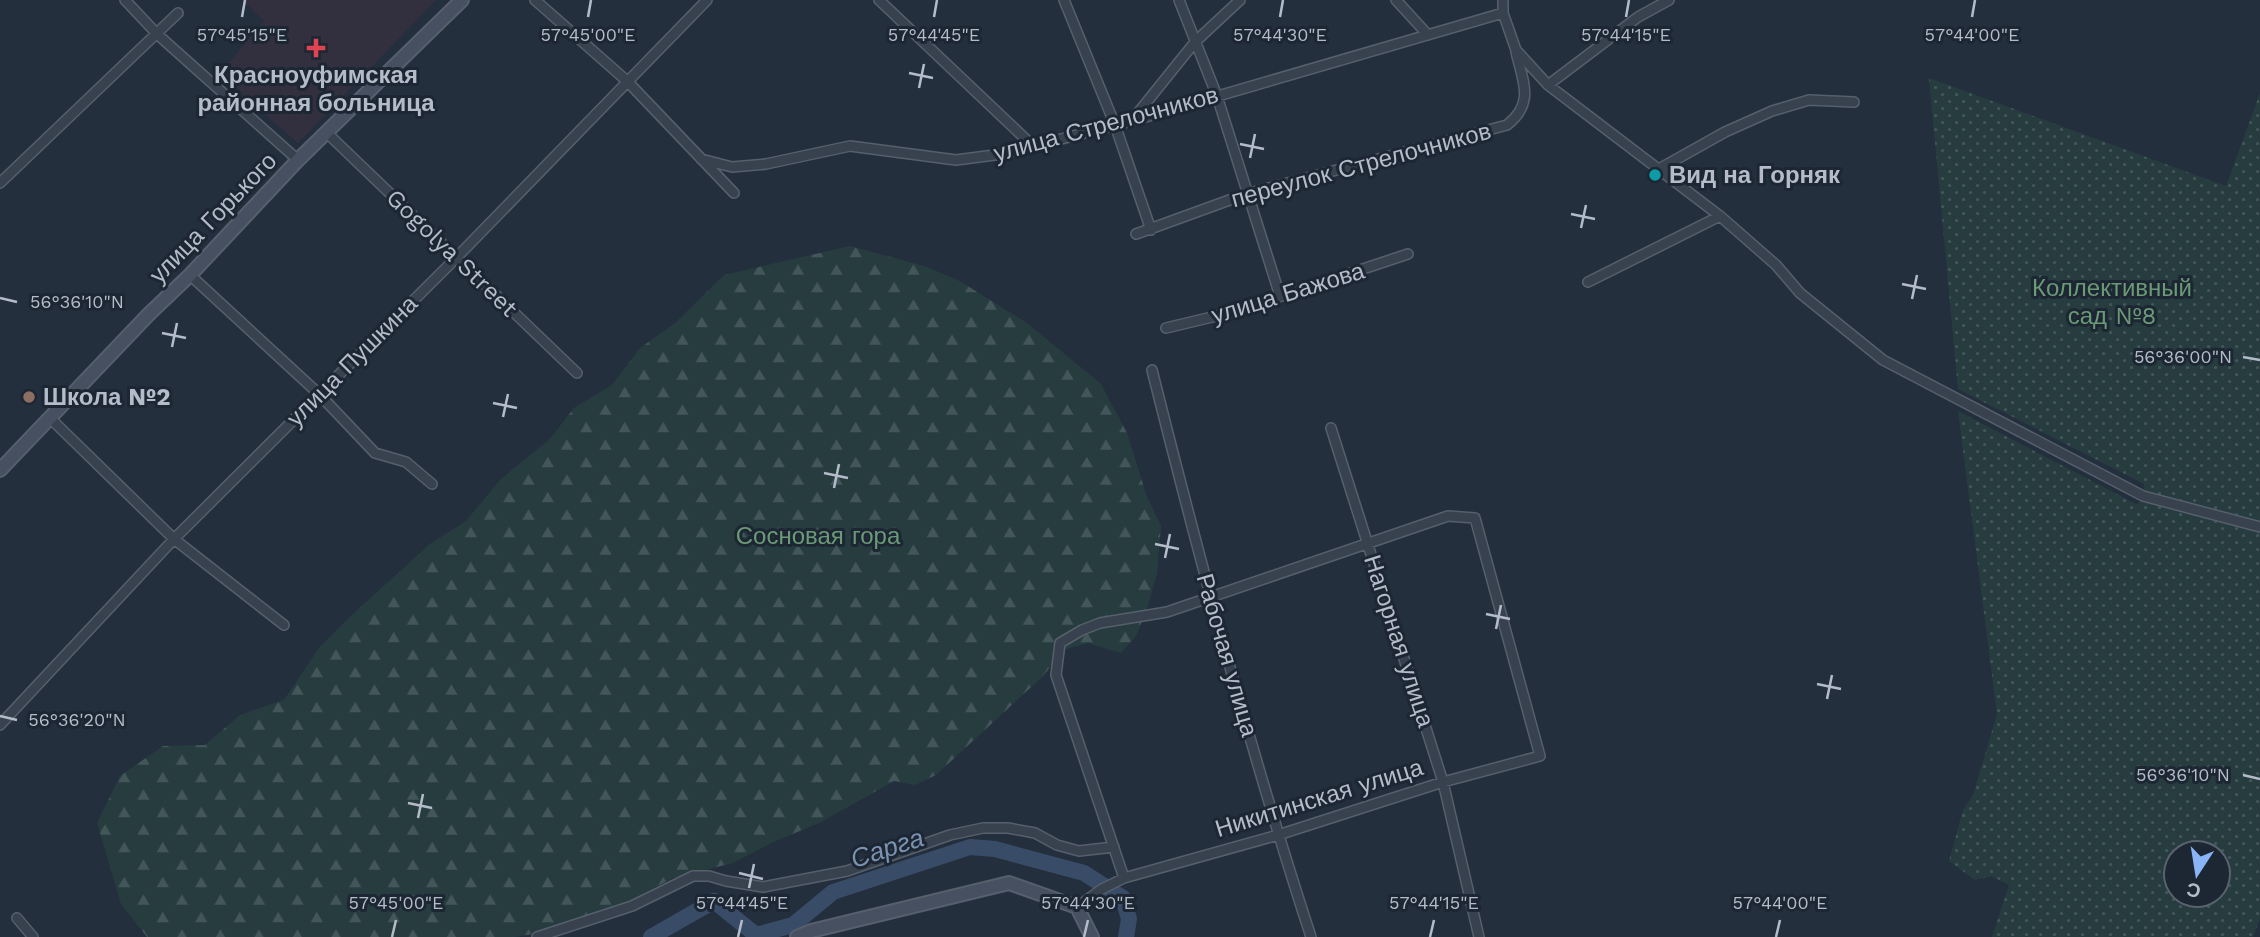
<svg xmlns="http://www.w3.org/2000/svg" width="2260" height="937" viewBox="0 0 2260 937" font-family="'Work Sans',sans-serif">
  <defs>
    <pattern id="grass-dots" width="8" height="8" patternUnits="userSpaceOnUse" patternTransform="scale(1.75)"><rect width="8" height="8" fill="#263c3f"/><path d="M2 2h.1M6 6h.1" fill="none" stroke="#435659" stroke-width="1.8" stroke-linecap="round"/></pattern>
    <pattern id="forest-firs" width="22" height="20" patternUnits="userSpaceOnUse" patternTransform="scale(1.75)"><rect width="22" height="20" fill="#263c3f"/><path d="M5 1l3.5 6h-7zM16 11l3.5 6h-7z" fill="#435659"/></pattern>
  </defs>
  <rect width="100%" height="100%" fill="#242f3e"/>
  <path fill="#32303f" d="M243,0H436L298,143L219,74L264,21Z"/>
  <path fill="url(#grass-dots)" fill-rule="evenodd" d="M1929,78L2226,186L2260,93V918L2253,937H1992L2009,885L1991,876L1975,880L1949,861L1963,810L1973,795L1997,714L1958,411L2138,505L2143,496L2144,484L1958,389ZM2176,853H2218V895H2176Z"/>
  <path fill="url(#forest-firs)" d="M850,246L924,266L958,280L1027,323L1101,384L1127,433L1147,497L1161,526L1157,573L1147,609L1136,636L1121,653L1088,643L1066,649L1041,678L936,775L915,785L894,781L821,822L771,843L733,863L673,878L623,904L544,932L515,937H147L121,904L97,823L120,776L163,746L205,745L240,715L284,700L319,648L355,612L430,544L466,521L501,479L549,440L574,408L612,385L640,348L674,324L724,275Z"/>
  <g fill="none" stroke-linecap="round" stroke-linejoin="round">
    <path stroke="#394c67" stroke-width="16" d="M651,937L714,901L756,935L793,925L833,892L970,847L995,849L1084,873L1123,898L1129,919L1126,937"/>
    <defs>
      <path id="street" d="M125,0L157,34L298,160
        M535,0L627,81L734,193
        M879,0L1033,146
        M1064,0L1115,125L1151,230
        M1179,0L1217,96L1280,296
        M1396,0L1428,35
        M1503,0V13L1516,50L1548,85L1720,216L1776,265L1800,293L1883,360L2143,496L2260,527
        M1548,85L1638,17L1669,0
        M1133,119L1195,42L1240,0
        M327,133L577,373
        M701,159L732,167L766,164L850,146L956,160L1002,154L1132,121L1503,13
        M1659,169L1725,132L1772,111L1809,100L1854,102
        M0,183L178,13
        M1136,234L1246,194L1507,125C1535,103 1523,82 1516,52
        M190,275L319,394L375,453L406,462L432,484
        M1588,282L1720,216
        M1166,328L1233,312L1408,254
        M1152,370C1200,561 1250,750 1311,937
        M51,419L174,539L284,625
        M1331,428L1443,782L1479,937
        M0,725L174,539L456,258L707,0
        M1077,907L1102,889L1124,878L1278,835L1443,782L1540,756L1475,518L1448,516L1167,612L1100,623L1082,630L1060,643L1056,675L1124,878
        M17,918L33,937
        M537,937L632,906L693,876H709L726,881L763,887L847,871L950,835L983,828H1008L1035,833L1057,845L1079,851L1114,847"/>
      <path id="secondary" d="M0,470L149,314L190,275L298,160L462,0
        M797,937L811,931L1009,883L1077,907L1092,937"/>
    </defs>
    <use href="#street" stroke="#565f6c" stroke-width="12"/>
    <use href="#secondary" stroke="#565f6c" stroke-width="16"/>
    <use href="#street" stroke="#38414e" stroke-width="9"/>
    <use href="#secondary" stroke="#465061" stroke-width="12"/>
  </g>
  <path fill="none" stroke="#b4bcc9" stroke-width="2.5" d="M242,17L245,0M588,17L591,0M934,17L937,0M1280,17L1283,0M1626,17L1629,0M1972,17L1975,0M909,73L933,78M919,88L924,64M1240,144L1264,149M1250,158L1255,134M1571,214L1595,219M1581,228L1586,205M1902,284L1926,289M0,298L17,302M1912,299L1917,275M162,333L186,338M172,347L177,323M2243,357L2260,360M493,403L517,408M503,417L508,394M824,473L848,478M834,488L839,464M1155,544L1179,549M1165,558L1170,534M1486,614L1510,619M1496,629L1501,605M1817,684L1841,689M1827,699L1832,675M0,716L17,720M2243,775L2260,779M408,803L432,808M418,818L423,794M739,873L763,879M749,888L754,864M392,937L396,920M738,937L742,920M1084,937L1088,920M1430,937L1434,920M1776,937L1780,920"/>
  <path fill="#e0444e" stroke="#1d2633" stroke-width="2.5" d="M312.5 37.5h7v7h7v7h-7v7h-7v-7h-7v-7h7z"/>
  <circle fill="#0f9aa8" stroke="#1d2633" stroke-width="2.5" cx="1655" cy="175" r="7"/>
  <circle fill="#8d6e63" stroke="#1d2633" stroke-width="2.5" cx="29" cy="397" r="7"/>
  <g text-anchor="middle" stroke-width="6" stroke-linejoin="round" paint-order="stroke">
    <g font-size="24" font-weight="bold" fill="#b4bcc9" stroke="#1d2633" text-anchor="start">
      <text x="316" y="83" text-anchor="middle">Красноуфимская<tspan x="316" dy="28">районная больница</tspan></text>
      <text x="1669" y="183">Вид на Горняк</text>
      <text x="43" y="405">Школа №2</text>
    </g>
    <g font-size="24" fill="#b4bcc9" stroke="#1d2633">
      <text transform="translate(1106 124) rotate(-15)" y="8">улица Стрелочников</text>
      <text transform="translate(1361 165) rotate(-15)" y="8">переулок Стрелочников</text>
      <text transform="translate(213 218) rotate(-46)" y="8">улица Горького</text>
      <text transform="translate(452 253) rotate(44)" y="8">Gogolya Street</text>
      <text transform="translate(1288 293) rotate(-17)" y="8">улица Бажова</text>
      <text transform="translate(352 361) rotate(-45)" y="8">улица Пушкина</text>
      <text transform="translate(1399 641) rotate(72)" y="8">Нагорная улица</text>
      <text transform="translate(1227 655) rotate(74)" y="8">Рабочая улица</text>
      <text transform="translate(1319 798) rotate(-17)" y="8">Никитинская улица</text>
    </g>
    <g font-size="24" fill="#6b9a76" stroke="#1d2633">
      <text x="2112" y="296">Коллективный<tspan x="2112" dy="28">сад №8</tspan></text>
      <text x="818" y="544">Сосновая гора</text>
    </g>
    <g font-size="26" font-style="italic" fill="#7c92b1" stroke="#1d2633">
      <text transform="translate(887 848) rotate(-18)" y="9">Сарга</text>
    </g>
  </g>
  <g font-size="18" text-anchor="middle" fill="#b4bcc9" stroke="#1d2633" stroke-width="6" stroke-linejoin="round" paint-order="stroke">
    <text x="242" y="41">57°45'15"E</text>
    <text x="588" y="41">57°45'00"E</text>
    <text x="934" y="41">57°44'45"E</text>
    <text x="1280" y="41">57°44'30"E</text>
    <text x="1626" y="41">57°44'15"E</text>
    <text x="1972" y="41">57°44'00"E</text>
    <text x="77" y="308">56°36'10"N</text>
    <text x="2183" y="363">56°36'00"N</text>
    <text x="77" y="726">56°36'20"N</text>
    <text x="2183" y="781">56°36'10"N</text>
    <text x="396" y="909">57°45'00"E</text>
    <text x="742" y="909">57°44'45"E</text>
    <text x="1088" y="909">57°44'30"E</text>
    <text x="1434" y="909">57°44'15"E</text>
    <text x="1780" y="909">57°44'00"E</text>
  </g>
  <g transform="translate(2197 874) rotate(192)"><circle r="33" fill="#1d2633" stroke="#59626f" stroke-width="2"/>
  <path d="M0-5L12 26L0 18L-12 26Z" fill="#8ab4f8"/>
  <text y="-10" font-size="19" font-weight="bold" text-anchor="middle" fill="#b4bcc9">С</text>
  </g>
</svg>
